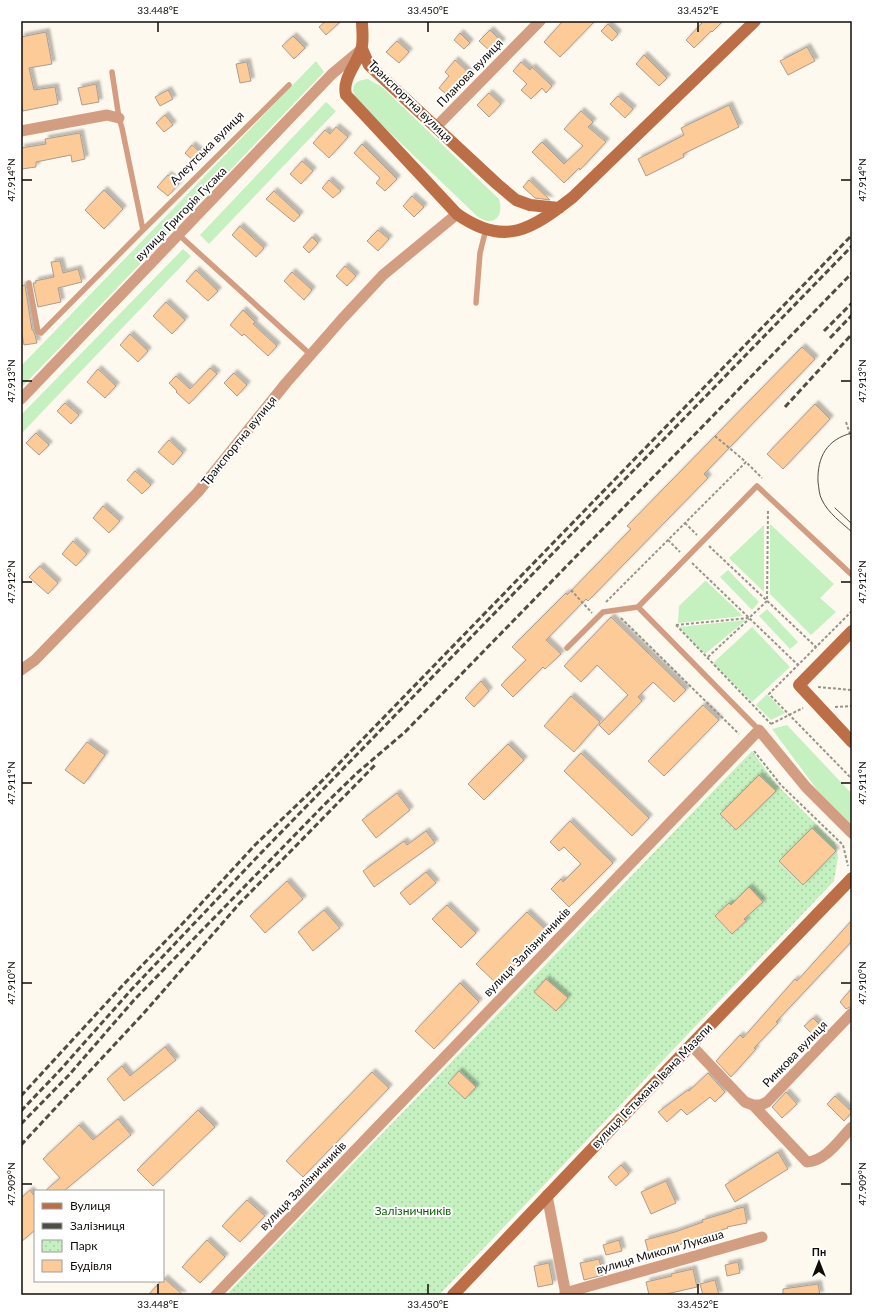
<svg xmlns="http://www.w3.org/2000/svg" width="873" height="1316" viewBox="0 0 873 1316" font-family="Lato,sans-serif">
  <defs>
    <pattern id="park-dots" width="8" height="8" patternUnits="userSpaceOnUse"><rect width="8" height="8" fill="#c5f0c0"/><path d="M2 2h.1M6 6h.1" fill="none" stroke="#a8cda4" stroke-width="1.8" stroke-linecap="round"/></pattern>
    <filter id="shadow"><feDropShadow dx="3.5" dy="-3.5" stdDeviation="1" flood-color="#0004"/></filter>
  </defs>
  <rect width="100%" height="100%" fill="#fef9ee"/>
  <path fill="#c5f0c0" d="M316,61L324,72L21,388V366Z
    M368,79L382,87L499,199C502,208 501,222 488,221C485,221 481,218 478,217L361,105C350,92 349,81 368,79Z
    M326,102L336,111L209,244L200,235Z
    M183,249L191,256L21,434V415Z
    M770,524L834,584L820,598L836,612L811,635L770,594Z
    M764,525V592L729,558Z
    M728,570L759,602L752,610L720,577Z
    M705,581H706L743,616L678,623L679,606Z
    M767,609L798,642L790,649L759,616Z
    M746,620L705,654L679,627Z
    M752,627L790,667L752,702L713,663Z
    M767,694L785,713L771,720L756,705Z
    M787,725L852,794V825L818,791L772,729Z"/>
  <path fill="url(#park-dots)" d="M752,751L776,784L835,843L838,857L834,881L439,1295H233L229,1292Z"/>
  <path fill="#fccb98" stroke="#ab9d8f" filter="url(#shadow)" d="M326,21H341L326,35L319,27Z
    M563,21H595L560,57L544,42Z
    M700,21H723L712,32L711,31L694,48L686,40L702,23Z
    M608,24L618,34L612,41L601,31Z
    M490,30L502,42L492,53L479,41Z
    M46,32L52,64L29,68L34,90L55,87L58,104L23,111L21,101V37Z
    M460,33L470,43L464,49L454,40Z
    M293,36L305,48L294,59L282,46Z
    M397,41L409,52L399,63L386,52Z
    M807,47L815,61L788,75L780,61Z
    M644,55L667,78L659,86L636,64Z
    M455,60L470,74L459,85L457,84L447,95L439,88L449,76L445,72Z
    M247,62L251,81L240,83L236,64Z
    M521,62L530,70L532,67L552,86L546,93L542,88L531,99L521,90L527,84L513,71Z
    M96,84L99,102L82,105L78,88Z
    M168,90L173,99L160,106L155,97Z
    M489,93L501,104L489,117L477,105Z
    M618,96L633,109L625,118L610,104Z
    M729,105L739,127L683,154L684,157L646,176L638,159L684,135L681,128Z
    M581,111L593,122L588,127L606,142L580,170L579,168L564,183L532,152L542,142L564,164L583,146L564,129Z
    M165,115L173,125L164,132L156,123Z
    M336,127L348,137L329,158L313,143L325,130L330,134Z
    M80,133L85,159L72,162L71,155L36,162V167L22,169L21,148L46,144L45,139Z
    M362,144L397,179L385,191L376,183L380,178L354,153Z
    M192,145L201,153L194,161L185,153Z
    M302,161L313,171L301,184L290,174Z
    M168,175L179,184L168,196L157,187Z
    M329,180L341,191L333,198L322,188Z
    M529,180L550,200L535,198L523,187Z
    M104,190L123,209L104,229L85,210Z
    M274,191L300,215L294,222L266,199Z
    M412,196L424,207L414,217L403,206Z
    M240,226L264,248L256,257L232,235Z
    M378,230L389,239L378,251L367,241Z
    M312,237L318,243L309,253L303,247Z
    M60,261L63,273L78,269L82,282L58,288L61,302L38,307L33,283H36L35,281L54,277L51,262Z
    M345,266L356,276L347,286L336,276Z
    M196,270L218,291L208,301L186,281Z
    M292,272L312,290L304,300L284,281Z
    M25,285L32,330H33L35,335L37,343L24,345L21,329V286Z
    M166,302L185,320L172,334L153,316Z
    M243,310L255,322L253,324L277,346L268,356L244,334L242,336L230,325Z
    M130,334L148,351L138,362L120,345Z
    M802,347L815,359L704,474L708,478L588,601L586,599L546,640L561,654L545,669L543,667L513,697L501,685L526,660L512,647L566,593L567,595L631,529L627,526Z
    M210,368L217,374L189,404L176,392L177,391L169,383L176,376L190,389Z
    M98,369L116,386L105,398L87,382Z
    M234,373L247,385L237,396L224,383Z
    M65,403L79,415L71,424L57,411Z
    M815,404L830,419L783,469L767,454Z
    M36,433L49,445L39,455L26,443Z
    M169,440L183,453L173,465L158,452Z
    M135,471L151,485L142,494L127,480Z
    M103,506L120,521L109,533L93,518Z
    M73,541L87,554L76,566L62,554Z
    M40,566L58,583L48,594L29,577Z
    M611,617L686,690L674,702L653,682L638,697L642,701L609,735L599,725L628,695L597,665L581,682L564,666Z
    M481,681L489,691L474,707L465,698Z
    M571,696L600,722L574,752L544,726Z
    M703,705L719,720L664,776L648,761Z
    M87,742L105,755L84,784L65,770Z
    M508,744L524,760L484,800L468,784Z
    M581,753L649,818L632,836L564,771Z
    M759,775L776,791L736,830L720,814Z
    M397,793L410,810L376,838L362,820Z
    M570,821L613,863L569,907L551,889L561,879L563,882L581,864L564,847L559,851L550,842Z
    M812,828L836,851L803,885L779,861Z
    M426,831L435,843L374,887L363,871L404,841L407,845Z
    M426,872L436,883L410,905L400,893Z
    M287,881L303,899L265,933L250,916Z
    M749,887L763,902L744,919L746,921L732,934L715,916L729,903L731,905Z
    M447,905L476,933L461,948L432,919Z
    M324,910L340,928L313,951L298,932Z
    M527,912L547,931L497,984L476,964Z
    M852,920V941L776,1022L778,1023L754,1048L756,1049L731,1077L716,1061L740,1035L743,1038L795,979L797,981Z
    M546,979L568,998L556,1011L534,992Z
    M460,983L479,1002L434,1049L415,1031Z
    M852,988V1006L846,1009L840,1002Z
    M813,1018L825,1030L817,1039L804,1026Z
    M165,1047L176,1060L124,1101L107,1079L122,1066L130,1076Z
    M459,1071L476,1087L465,1099L448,1083Z
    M372,1072L389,1088L303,1177L286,1161Z
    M708,1073L725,1092L715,1102L710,1097L687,1115L681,1109L667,1122L658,1112L688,1090L689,1091Z
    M786,1092L797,1104L782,1118L772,1107Z
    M835,1096L852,1112L844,1121L827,1104Z
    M198,1110L215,1127L153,1186L137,1170Z
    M118,1119L131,1135L64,1191H45L60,1178L43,1159L79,1125L93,1140Z
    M778,1152L788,1169L735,1202L725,1185Z
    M621,1165L629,1174L616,1186L608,1177Z
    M666,1181L676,1203L651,1214L641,1192Z
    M30,1190L35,1197V1230L21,1242V1198Z
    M247,1200L265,1216L240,1242L222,1226Z
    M744,1207L747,1223L727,1227L728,1228L699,1237V1238L667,1249L668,1253L650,1258L645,1240L675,1232L703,1222L702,1220L732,1211V1210Z
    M207,1240L225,1257L200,1283L182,1267Z
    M619,1240L622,1251L606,1255L603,1245Z
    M599,1259L603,1275L584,1280L580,1263Z
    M738,1262L740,1273L727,1276L725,1265Z
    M549,1263L553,1284L538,1287L534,1266Z
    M693,1269L697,1287L662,1295H649L646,1282L672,1276L671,1274Z
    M164,1278L183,1295H148L161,1281H163Z
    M715,1280L719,1295H703L700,1284Z
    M818,1284L820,1295H783V1289Z"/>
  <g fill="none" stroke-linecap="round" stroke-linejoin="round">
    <path stroke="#98948b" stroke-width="2" stroke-dasharray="3 2" stroke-linecap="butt" d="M846,422L852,440
      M715,436L746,462
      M685,523L697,535
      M668,540L680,552
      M709,546L816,647
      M692,563L798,665
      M571,590L592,613
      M606,602L746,462L762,478
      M852,611L769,694L852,779
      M621,618L739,734
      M676,625L749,618L767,601L768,509
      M676,625L771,724
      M708,657L749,619
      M818,687L852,690
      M835,707L852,706
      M771,724L803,708
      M754,751L781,785L843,845L848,866"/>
    <path stroke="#d39d82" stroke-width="5.5" d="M112,72L119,118L122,128L143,230
      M179,235L311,355
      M29,283L38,332L41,333L143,230L289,85
      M476,303L480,253L486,229
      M638,607L759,730
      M567,648L603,612L638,607L757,486L852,575"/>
    <path stroke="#d39d82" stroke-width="11" d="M436,127L540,21
      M21,131L107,115L119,118
      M21,399L332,74L362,49
      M21,670L35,660L198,492L286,383L342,319L383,275L457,214
      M691,1045L745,1102L753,1105L807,1162C826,1161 839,1140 852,1127
      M753,1105H761L767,1102L852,1013
      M547,1195L566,1295
      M565,1293L762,1237
      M216,1295L759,730L806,787L852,833"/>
    <path stroke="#bc6e46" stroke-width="12" d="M362,21C362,30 364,42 361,50C356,65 342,79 346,95L457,214C505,248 532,229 573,197L755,21
      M362,49L369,65L497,184L516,200L530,205L559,208
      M852,631L799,685L852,742
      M453,1295L691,1045L852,878"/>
    <path stroke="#504d46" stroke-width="1" d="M852,433C827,439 817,457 818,482C819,488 819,495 822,500C828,513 842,523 852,532
      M835,508L852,524"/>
    <path stroke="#504d46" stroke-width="3" stroke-dasharray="6 3" stroke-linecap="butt" d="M824,331L852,303
      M830,338L852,315
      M785,407L852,334
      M21,1096L123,985L186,920L255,845L324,779L852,235
      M21,1111L62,1068L131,990L261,853L852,246
      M21,1124L69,1075L134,1000L324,805L357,773L405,732L852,273
      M21,1145L143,1014L240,903L375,765"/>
  </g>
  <path fill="none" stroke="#0f0c07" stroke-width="1.5" d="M158,22V32M428,22V32M698,22V32M22,180H32M841,180H851M22,381H32M841,381H851M22,582H32M841,582H851M22,783H32M841,783H851M22,983H32M841,983H851M22,1184H32M841,1184H851M158,1284V1294M428,1284V1294M698,1284V1294"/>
  <g text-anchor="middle" stroke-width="4" stroke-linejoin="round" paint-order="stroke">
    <g font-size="12" fill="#0f0c07" stroke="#fff">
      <text transform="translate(470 73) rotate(-46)" y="4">Планова вулиця</text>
      <text transform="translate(410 101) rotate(44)" y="4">Транспортна вулиця</text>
      <text transform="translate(207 148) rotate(-45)" y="4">Алеутська вулиця</text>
      <text transform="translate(181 214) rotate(-46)" y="4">вулиця Григорія Гусака</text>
      <text transform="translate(239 441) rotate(-51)" y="4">Транспортна вулиця</text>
      <text transform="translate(527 952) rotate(-46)" y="4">вулиця Залізничників</text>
      <text transform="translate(795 1054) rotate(-46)" y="4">Ринкова вулиця</text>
      <text transform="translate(652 1086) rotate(-46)" y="4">вулиця Гетьмана Івана Мазепи</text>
      <text transform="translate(303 1186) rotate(-46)" y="4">вулиця Залізничників</text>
      <text transform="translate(660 1252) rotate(-16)" y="4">вулиця Миколи Лукаша</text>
    </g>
    <g font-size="12" fill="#106109" stroke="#fff">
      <text x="413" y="1215">Залізничників</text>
    </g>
  </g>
  <rect width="873" height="1316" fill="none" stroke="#ffffff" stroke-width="44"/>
  <rect x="34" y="1190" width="130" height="92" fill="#ffffff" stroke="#9f9e9c"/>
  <rect x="42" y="1203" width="20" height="6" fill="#bc6e46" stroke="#9f9e9c"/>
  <text x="70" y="1210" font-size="12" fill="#0f0c07">Вулиця</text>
  <rect x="42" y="1223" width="20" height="6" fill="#504d46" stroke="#9f9e9c"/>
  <text x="70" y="1230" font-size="12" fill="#0f0c07">Залізниця</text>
  <rect x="42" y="1240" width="20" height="12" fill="url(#park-dots)" stroke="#9f9e9c"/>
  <text x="70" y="1250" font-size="12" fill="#0f0c07">Парк</text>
  <rect x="42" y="1260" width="20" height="12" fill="#fccb98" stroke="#9f9e9c"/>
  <text x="70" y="1270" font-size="12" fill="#0f0c07">Будівля</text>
  <g transform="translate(819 1262)" stroke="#ffffff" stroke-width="3" paint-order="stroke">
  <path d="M0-3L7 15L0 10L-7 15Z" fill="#0f0c07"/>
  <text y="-6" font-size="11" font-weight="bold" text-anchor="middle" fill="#0f0c07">Пн</text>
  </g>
  <rect x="22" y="22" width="829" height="1272" fill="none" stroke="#0f0c07" stroke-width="1.5"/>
  <g font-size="10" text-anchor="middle" fill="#0f0c07">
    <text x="158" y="14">33.448°E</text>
    <text x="428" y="14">33.450°E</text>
    <text x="698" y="14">33.452°E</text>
    <text transform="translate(11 180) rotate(-90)" y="4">47.914°N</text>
    <text transform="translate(862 180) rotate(-90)" y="4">47.914°N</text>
    <text transform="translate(11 381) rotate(-90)" y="4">47.913°N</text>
    <text transform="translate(862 381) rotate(-90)" y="4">47.913°N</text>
    <text transform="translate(11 582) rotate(-90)" y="4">47.912°N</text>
    <text transform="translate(862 582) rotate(-90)" y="4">47.912°N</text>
    <text transform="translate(11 783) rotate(-90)" y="4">47.911°N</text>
    <text transform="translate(862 783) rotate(-90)" y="4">47.911°N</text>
    <text transform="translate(11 983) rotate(-90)" y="4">47.910°N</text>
    <text transform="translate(862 983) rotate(-90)" y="4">47.910°N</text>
    <text transform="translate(11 1184) rotate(-90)" y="4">47.909°N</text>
    <text transform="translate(862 1184) rotate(-90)" y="4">47.909°N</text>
    <text x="158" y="1308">33.448°E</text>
    <text x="428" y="1308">33.450°E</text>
    <text x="698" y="1308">33.452°E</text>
  </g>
</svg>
